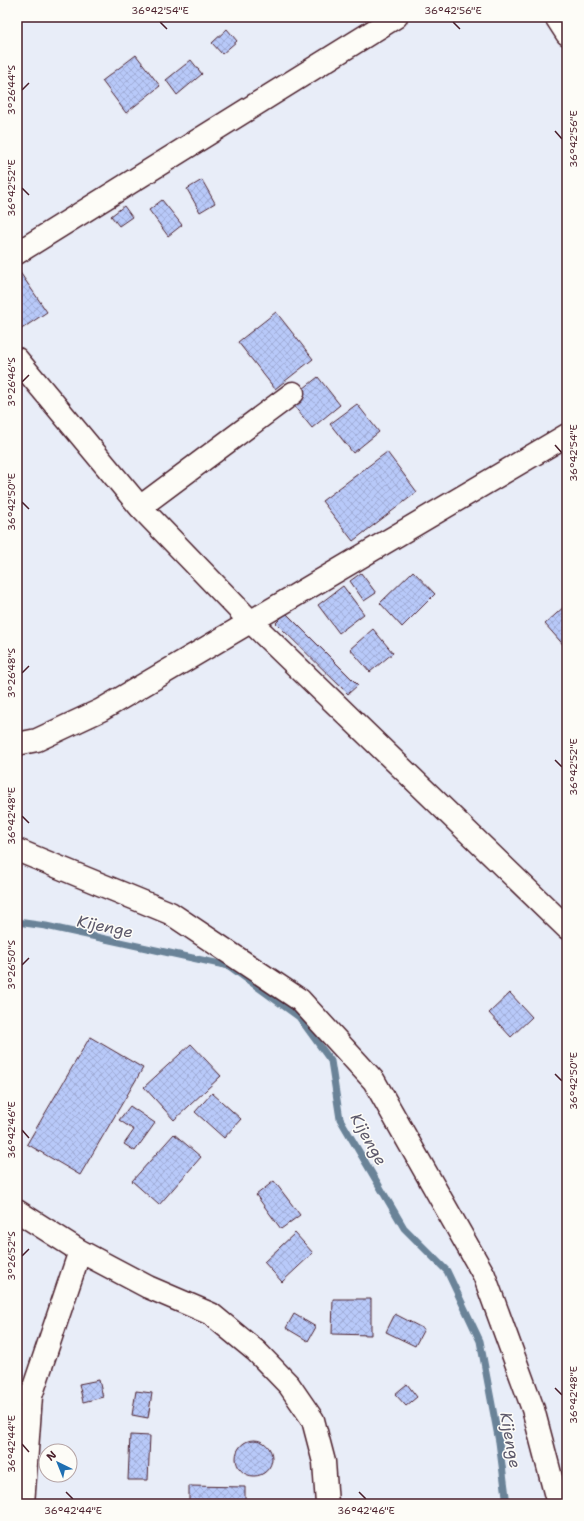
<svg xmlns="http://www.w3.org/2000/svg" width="584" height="1521" viewBox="0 0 584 1521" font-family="'Shantell Sans',sans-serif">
  <defs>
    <pattern id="building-cross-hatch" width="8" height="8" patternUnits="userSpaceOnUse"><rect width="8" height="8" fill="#b8c9f9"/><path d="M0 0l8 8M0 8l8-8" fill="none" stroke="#a0acd6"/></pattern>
  </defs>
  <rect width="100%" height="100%" fill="#e8edf8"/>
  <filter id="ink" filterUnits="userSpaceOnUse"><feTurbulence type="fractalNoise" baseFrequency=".025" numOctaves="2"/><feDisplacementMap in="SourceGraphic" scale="8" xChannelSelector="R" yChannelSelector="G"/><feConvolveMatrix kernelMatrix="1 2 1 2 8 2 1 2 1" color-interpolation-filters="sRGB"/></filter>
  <g filter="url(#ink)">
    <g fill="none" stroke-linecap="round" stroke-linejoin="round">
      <path stroke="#6a8398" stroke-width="7" d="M17,922L46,926L229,966L299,1017L331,1061L340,1119L404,1228L447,1271L480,1341L499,1442L507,1504"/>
    </g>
    <path fill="url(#building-cross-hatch)" stroke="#4a1f2b" d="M227,29L237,41L222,54L212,43Z
      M136,55L160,86L126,113L102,81Z
      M191,60L202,74L177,95L166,80Z
      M202,180L215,203L200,212L187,189Z
      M162,200L182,225L168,236L149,210Z
      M124,206L132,217L119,226L111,216Z
      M17,268L47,312L20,330L17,325Z
      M276,312L313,359L275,389L238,342Z
      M318,377L340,405L312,428L289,400Z
      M357,404L379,432L353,453L330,424Z
      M387,452L417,492L353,541L322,501Z
      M413,571L435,594L402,627L380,603Z
      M361,573L376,593L364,601L350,581Z
      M343,586L364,614L339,633L318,605Z
      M567,604V649L545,624Z
      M286,613L358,685L348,694L276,623Z
      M373,629L393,653L370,672L350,649Z
      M510,993L532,1017L511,1037L489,1013Z
      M90,1037L143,1068L80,1175L27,1144Z
      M191,1044L221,1076L174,1120L144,1087Z
      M212,1093L241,1119L224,1138L195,1112Z
      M130,1106L155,1123L135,1151L124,1144L134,1130L119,1120Z
      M174,1134L201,1157L159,1205L132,1181Z
      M274,1181L300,1215L281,1229L256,1195Z
      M295,1233L313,1253L282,1282L264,1262Z
      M333,1299H371V1335L332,1334Z
      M294,1314L316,1327L308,1341L286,1328Z
      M395,1314L424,1329L415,1346L386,1332Z
      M99,1380L103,1397L83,1402L79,1384Z
      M407,1384L417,1397L406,1406L395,1394Z
      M136,1391L152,1393L148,1418L132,1415Z
      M130,1435L150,1436L148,1480H128Z
      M236 1458a18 18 0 1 1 36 0a18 18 0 1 1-36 0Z
      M189,1486L245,1487V1504H189Z"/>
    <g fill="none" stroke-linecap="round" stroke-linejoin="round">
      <defs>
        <path id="minor" d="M556,17L567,34
          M17,253L396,17
          M17,359L140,507L251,622L567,928
          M140,507L293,393
          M17,744L37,740L101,710L567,435
          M17,850L170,913L300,1000L374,1081L484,1275L533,1409L558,1504
          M17,1211L80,1251L148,1287L211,1314L256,1351L289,1385L313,1420L324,1462L327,1504
          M23,1504L31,1396L80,1251"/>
      </defs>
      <use href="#minor" stroke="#4a1f2b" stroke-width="25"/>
      <use href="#minor" stroke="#fdfcf7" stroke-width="22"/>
    </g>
  </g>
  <path fill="none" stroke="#4a1f2b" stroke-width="1.5" d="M160,22L167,29M453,22L460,29M22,90L29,83M555,131L562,139M22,188L29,195M22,382L29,375M555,445L562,453M22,502L29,509M22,673L29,666M555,760L562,767M22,816L29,823M22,965L29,958M555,1074L562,1081M22,1130L29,1138M22,1256L29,1249M555,1388L562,1395M22,1444L29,1452M66,1492L73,1499M359,1492L366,1499"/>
  <g text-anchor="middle" stroke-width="3" stroke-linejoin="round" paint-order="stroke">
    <g font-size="16" font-style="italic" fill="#5d596b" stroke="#fdfcf7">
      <text transform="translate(105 926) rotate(12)" y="6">Kijenge</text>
      <text transform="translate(369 1139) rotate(61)" y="6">Kijenge</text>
      <text transform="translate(511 1440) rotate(80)" y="6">Kijenge</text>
    </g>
  </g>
  <rect width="584" height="1521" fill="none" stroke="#fdfcf7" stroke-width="44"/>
  <g transform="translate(58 1463) rotate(317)"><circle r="19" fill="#fdfcf7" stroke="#b5a4a5"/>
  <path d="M0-3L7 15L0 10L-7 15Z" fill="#1f6fb2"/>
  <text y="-6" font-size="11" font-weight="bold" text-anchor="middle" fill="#4a1f2b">N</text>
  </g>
  <rect x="22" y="22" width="540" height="1477" fill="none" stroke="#4a1f2b" stroke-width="1.5"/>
  <g font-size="10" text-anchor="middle" fill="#4a1f2b">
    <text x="160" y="14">36°42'54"E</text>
    <text x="453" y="14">36°42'56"E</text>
    <text transform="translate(11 90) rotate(-90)" y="4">3°26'44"S</text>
    <text transform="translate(573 139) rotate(-90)" y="4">36°42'56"E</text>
    <text transform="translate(11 188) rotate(-90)" y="4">36°42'52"E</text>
    <text transform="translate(11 382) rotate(-90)" y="4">3°26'46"S</text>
    <text transform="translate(573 453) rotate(-90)" y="4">36°42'54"E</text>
    <text transform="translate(11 502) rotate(-90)" y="4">36°42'50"E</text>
    <text transform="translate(11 673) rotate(-90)" y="4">3°26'48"S</text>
    <text transform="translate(573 767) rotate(-90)" y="4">36°42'52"E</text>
    <text transform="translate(11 816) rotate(-90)" y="4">36°42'48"E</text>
    <text transform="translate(11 965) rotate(-90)" y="4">3°26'50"S</text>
    <text transform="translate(573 1081) rotate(-90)" y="4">36°42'50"E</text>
    <text transform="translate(11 1130) rotate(-90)" y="4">36°42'46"E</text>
    <text transform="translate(11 1256) rotate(-90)" y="4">3°26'52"S</text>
    <text transform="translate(573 1395) rotate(-90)" y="4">36°42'48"E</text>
    <text transform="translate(11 1444) rotate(-90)" y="4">36°42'44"E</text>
    <text x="73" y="1514">36°42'44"E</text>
    <text x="366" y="1514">36°42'46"E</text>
  </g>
</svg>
